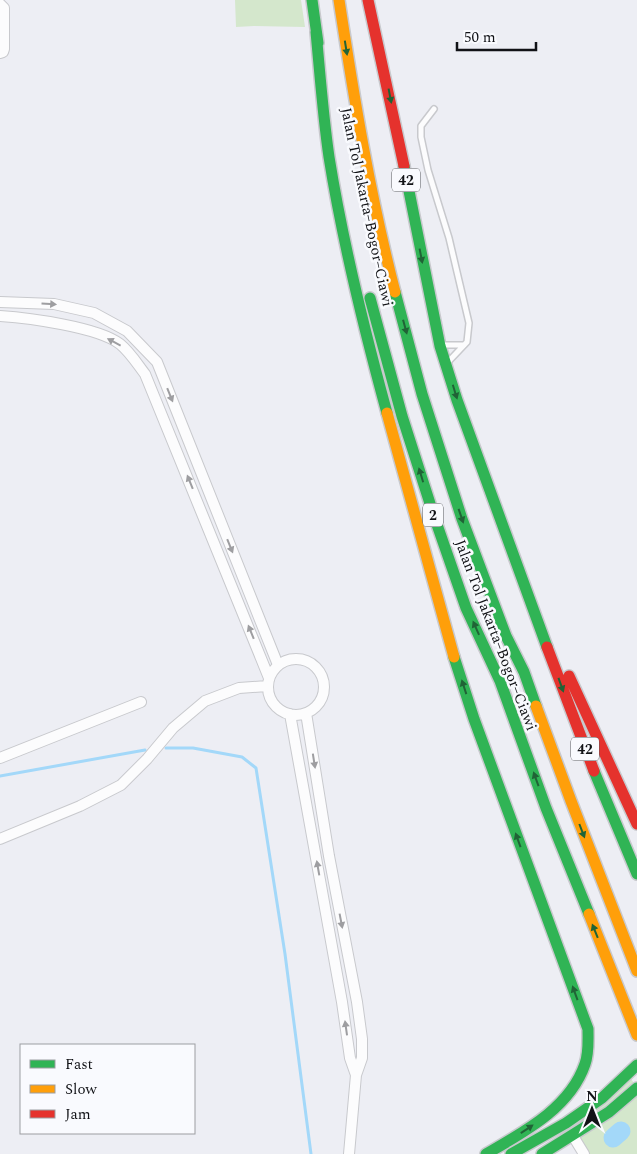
<svg xmlns="http://www.w3.org/2000/svg" width="637" height="1154" viewBox="0 0 637 1154" font-family="Spectral,serif">
  <rect width="100%" height="100%" fill="#edeef4"/>
  <path fill="#d4e7cc" d="M235,0H301L305,27L254,26L236,27Z
    M628,1074L637,1088V1154H584L566,1123Z"/>
  <g fill="none" stroke-linecap="round" stroke-linejoin="round">
    <path stroke="#a3d8f9" stroke-width="3" d="M166,748H193L242,757L256,768L285,954L311,1154
      M0,776L145,750"/>
    <path stroke="#a3d8f9" stroke-width="19" d="M613,1138L621,1131"/>
    <defs>
      <path id="lane" d="M434,109L421,126V137L428,170L449,238L469,323L467,342L448,362
        M445,345H464"/>
      <path id="street" d="M0,4L4,8V49L3,52L0,53
        M0,302L54,304L94,313L127,331L157,362L278,665
        M0,316C29,318 98,327 120,344C130,352 138,365 145,374L269,678
        M268 687a28 28 0 1 1 56 0a28 28 0 1 1-56 0Z
        M306,713L329,856L357,1002L362,1039V1058L356,1075L349,1154
        M290,714L342,1002L350,1058L356,1075
        M0,758L141,702
        M0,839L80,806L121,785L147,759L173,728L205,701L239,688L267,686
        M573,1136L584,1154"/>
      <path id="fast" d="M312,0L318,43
        M316,32C320,74 323,116 329,157C343,244 364,329 387,413
        M404,166L440,346L457,400L547,647
        M395,292L422,394L462,519L506,636L524,672L536,706
        M370,298L402,416L434,516L466,608L500,681L546,808L589,914
        M454,657L474,719L588,1029C588,1040 589,1053 585,1064C570,1108 524,1132 486,1154
        M594,771L637,874
        M511,1154L566,1123L602,1098L637,1065
        M542,1154L609,1112L637,1088"/>
      <path id="slow" d="M339,0C354,98 370,196 395,292
        M387,413L454,657
        M536,706L571,801L637,971
        M589,914L637,1035"/>
      <path id="jam" d="M368,0L404,166
        M547,647L594,771
        M569,676L637,824"/>
    </defs>
    <use href="#lane" stroke="#c8c9cd" stroke-width="8"/>
    <use href="#street" stroke="#c8c9cd" stroke-width="12"/>
    <use href="#fast" stroke="#c8c9cd" stroke-width="14"/>
    <use href="#slow" stroke="#c8c9cd" stroke-width="14"/>
    <use href="#jam" stroke="#c8c9cd" stroke-width="14"/>
    <use href="#lane" stroke="#fcfcfd" stroke-width="5"/>
    <use href="#street" stroke="#fcfcfd" stroke-width="10"/>
    <use href="#fast" stroke="#30b455" stroke-width="11"/>
    <use href="#slow" stroke="#ff9f0a" stroke-width="11"/>
    <use href="#jam" stroke="#e5322d" stroke-width="11"/>
  </g>
  <defs><path id="oneway-solid" d="M-6-.8H1V-3.2L6.5 0L1 3.2V.8H-6Z" transform="scale(1.25)"/></defs>
  <g fill="#206336">
    <use href="#oneway-solid" transform="translate(346 48) rotate(81)"/>
    <use href="#oneway-solid" transform="translate(390 96) rotate(79)"/>
    <use href="#oneway-solid" transform="translate(421 256) rotate(79)"/>
    <use href="#oneway-solid" transform="translate(405 327) rotate(75)"/>
    <use href="#oneway-solid" transform="translate(455 392) rotate(73)"/>
    <use href="#oneway-solid" transform="translate(421 475) rotate(-107)"/>
    <use href="#oneway-solid" transform="translate(461 516) rotate(71)"/>
    <use href="#oneway-solid" transform="translate(476 628) rotate(-114)"/>
    <use href="#oneway-solid" transform="translate(561 685) rotate(70)"/>
    <use href="#oneway-solid" transform="translate(464 687) rotate(-108)"/>
    <use href="#oneway-solid" transform="translate(536 779) rotate(-110)"/>
    <use href="#oneway-solid" transform="translate(582 831) rotate(69)"/>
    <use href="#oneway-solid" transform="translate(518 840) rotate(-110)"/>
    <use href="#oneway-solid" transform="translate(595 931) rotate(-112)"/>
    <use href="#oneway-solid" transform="translate(575 993) rotate(-110)"/>
    <use href="#oneway-solid" transform="translate(527 1129) rotate(-34)"/>
  </g>
  <g fill="#9e9ea1">
    <use href="#oneway-solid" transform="translate(49 304) rotate(4)"/>
    <use href="#oneway-solid" transform="translate(114 342) rotate(-152)"/>
    <use href="#oneway-solid" transform="translate(170 395) rotate(68)"/>
    <use href="#oneway-solid" transform="translate(190 482) rotate(-112)"/>
    <use href="#oneway-solid" transform="translate(230 546) rotate(68)"/>
    <use href="#oneway-solid" transform="translate(251 632) rotate(-112)"/>
    <use href="#oneway-solid" transform="translate(314 761) rotate(81)"/>
    <use href="#oneway-solid" transform="translate(318 868) rotate(-100)"/>
    <use href="#oneway-solid" transform="translate(341 921) rotate(79)"/>
    <use href="#oneway-solid" transform="translate(346 1028) rotate(-98)"/>
  </g>
  <g text-anchor="middle" stroke-width="5" stroke-linejoin="round" paint-order="stroke">
    <g fill="#f9fafe" stroke="#57585c" stroke-width="1">
      <rect x="392" y="168.5" width="28" height="23" rx="4"/>
      <rect x="423" y="503.5" width="20" height="23" rx="4"/>
      <rect x="571" y="737.5" width="28" height="23" rx="4"/>
    </g>
    <g font-size="14" font-weight="bold" fill="#111216">
      <text x="406" y="185">42</text>
      <text x="433" y="520">2</text>
      <text x="585" y="754">42</text>
    </g>
    <g font-size="15" fill="#111216" stroke="#f9fafe">
      <text transform="translate(367 207) rotate(78)" y="5">Jalan Tol Jakarta–Bogor–Ciawi</text>
      <text transform="translate(496 635) rotate(69)" y="5">Jalan Tol Jakarta–Bogor–Ciawi</text>
    </g>
  </g>
  <rect x="20" y="1044" width="175" height="90" fill="#f9fafe" stroke="#9c9da1"/>
  <rect x="30" y="1060" width="25" height="8" fill="#30b455" stroke="#9c9da1"/>
  <text x="65" y="1069" font-size="15" fill="#111216">Fast</text>
  <rect x="30" y="1085" width="25" height="8" fill="#ff9f0a" stroke="#9c9da1"/>
  <text x="65" y="1094" font-size="15" fill="#111216">Slow</text>
  <rect x="30" y="1110" width="25" height="8" fill="#e5322d" stroke="#9c9da1"/>
  <text x="65" y="1119" font-size="15" fill="#111216">Jam</text>
  <g transform="translate(592 1109)" stroke="#f9fafe" stroke-width="4" paint-order="stroke">
  <path d="M0-4L9 19L0 12L-9 19Z" fill="#111216"/>
  <text y="-8" font-size="14" font-weight="bold" text-anchor="middle" fill="#111216">N</text>
  </g>
  <path d="M457 42v8h79v-8" fill="none" stroke="#111216" stroke-width="2.5"/>
  <text x="464" y="42" font-size="15" fill="#111216" stroke="#f9fafe" stroke-width="4" paint-order="stroke">50 m</text>
</svg>
